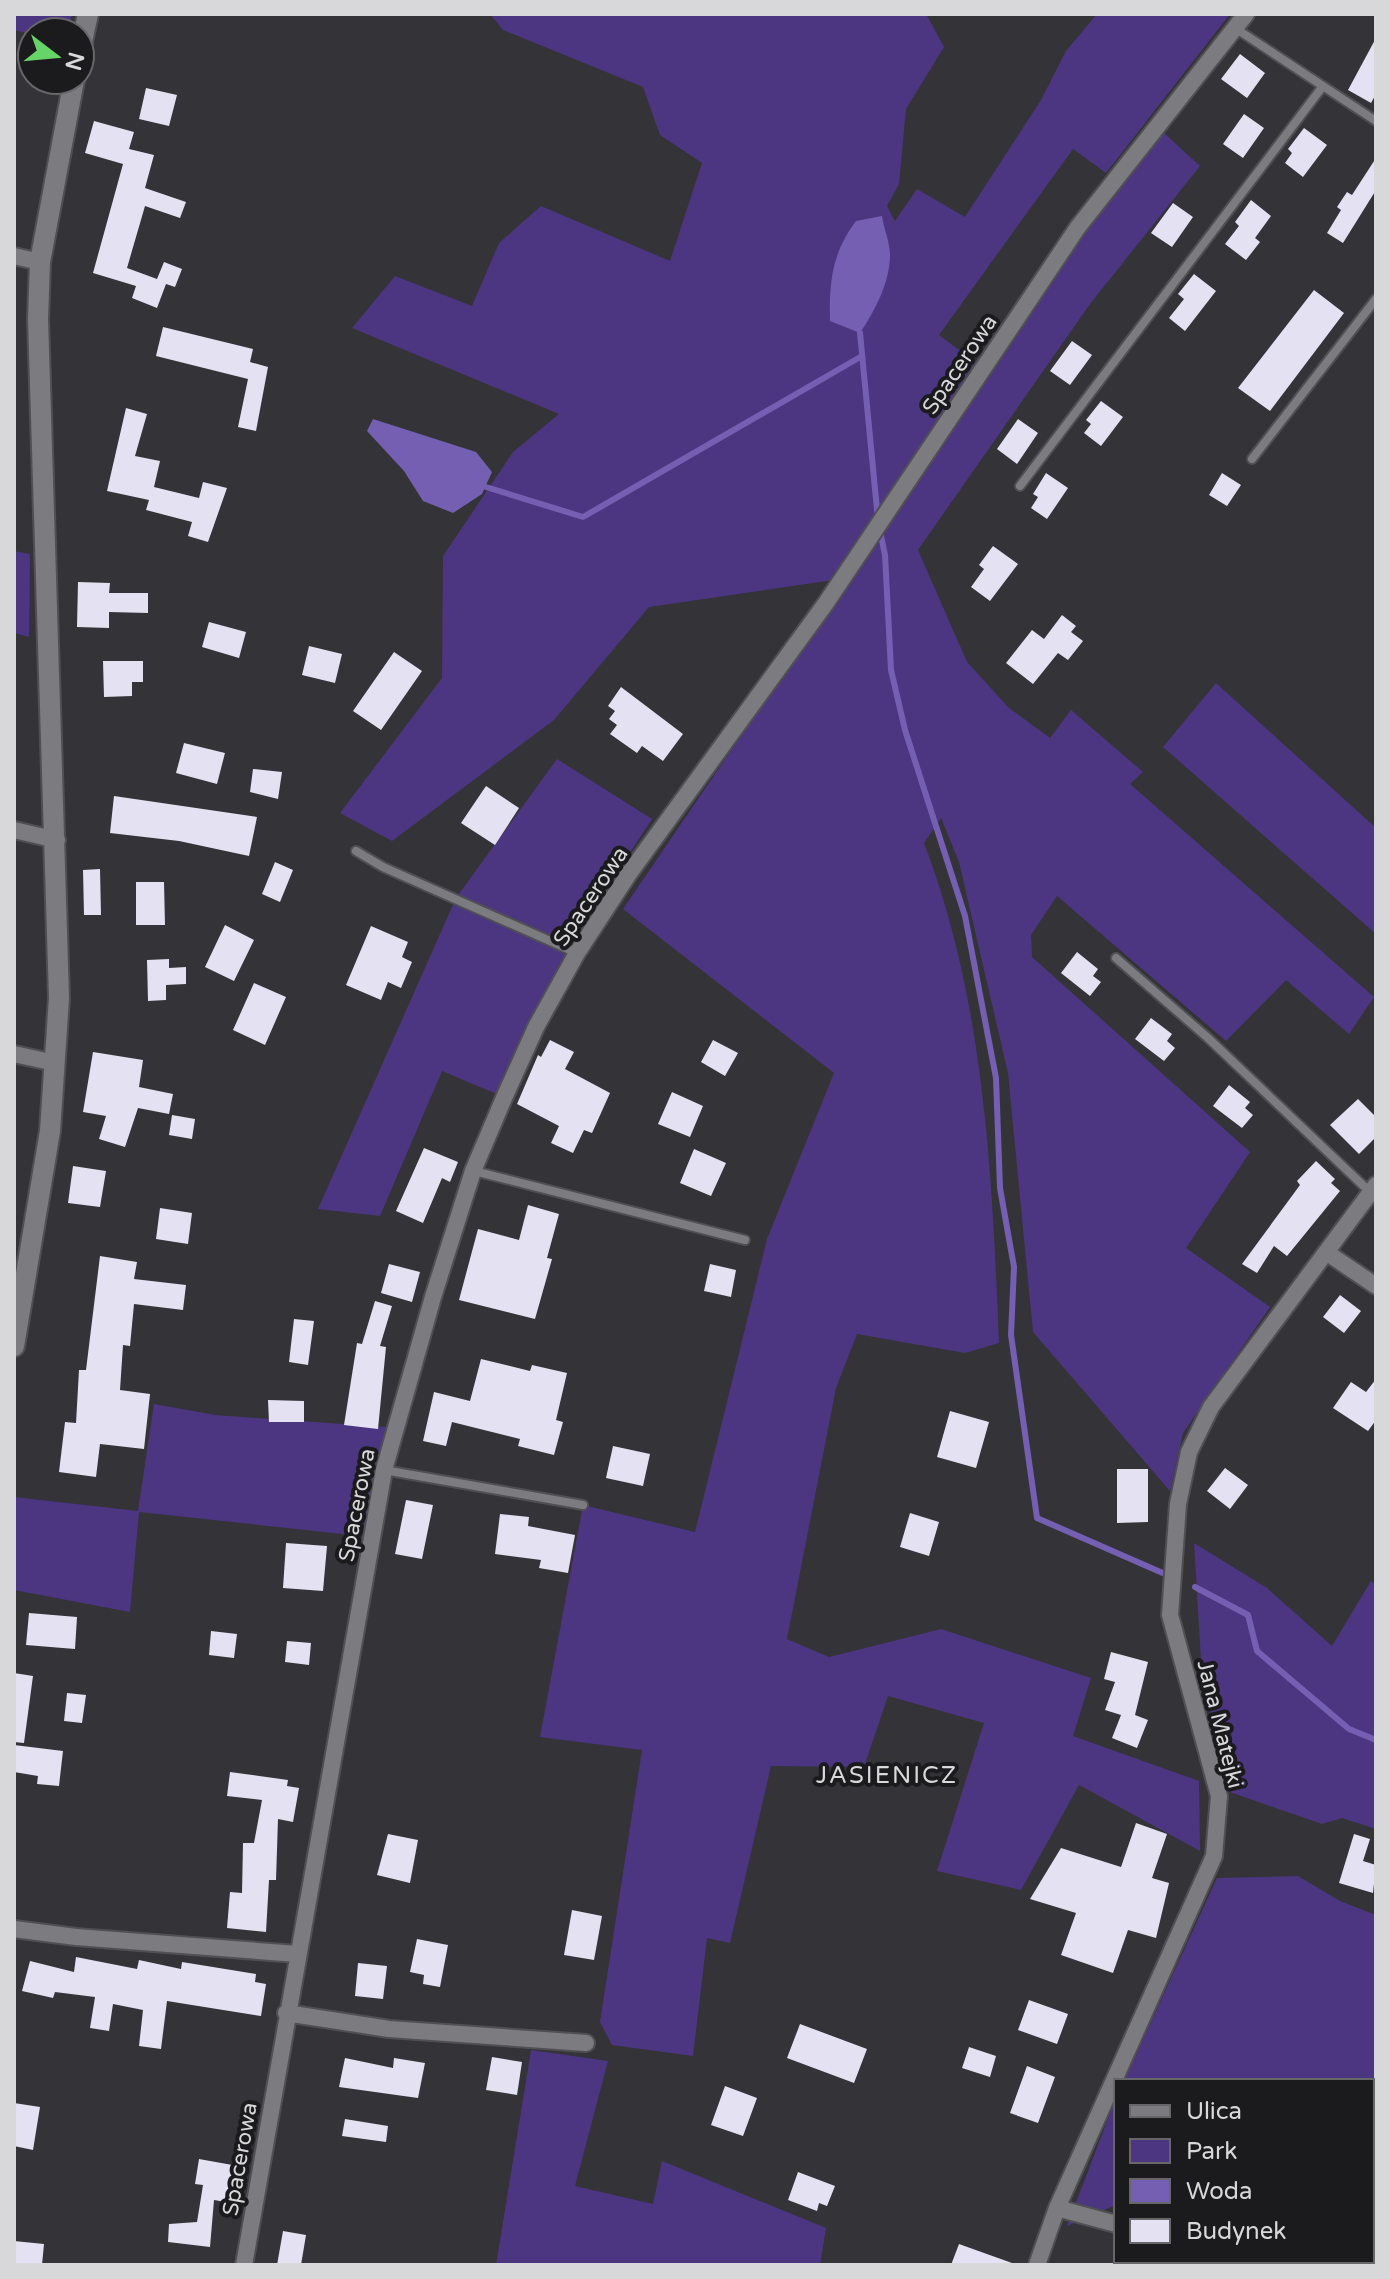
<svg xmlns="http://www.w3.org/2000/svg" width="1390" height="2279" viewBox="0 0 1390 2279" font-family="'Varela Round',sans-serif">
  <rect width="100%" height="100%" fill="#343337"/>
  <path fill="#4c3681" d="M14,14H72L68,32L32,34L14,30Z
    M490,14H926L944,47L906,109L899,184L887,206L895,221L917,189L965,217L1041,100L1066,51L1097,14H1230L1106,173L1073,149L939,335L975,362L833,580L649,607L554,720L392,841L340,813L442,678L443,556L513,452L559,414L352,328L395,276L472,306L499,243L541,206L670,261L702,163L660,135L643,87L503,30Z
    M1163,132L1200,166L1090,304L918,550L967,662L1009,708L1050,738L1071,710L1143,772L1130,784L1374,997L1349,1034L1286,980L1226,1041L1057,896L1031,935L1032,957L1250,1152L1186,1248L1270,1307L1183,1433L1170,1491L1033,1332L1008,1073L959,862L941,818L924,843C985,1002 992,1175 999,1343L965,1353L857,1334L836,1388L787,1639L829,1657L941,1629L1091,1678L1073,1736L1199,1781L1200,1851L1079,1785L1021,1890L937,1871L984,1723L888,1696L864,1767L771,1766L730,1943L707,1938L693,2056L612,2045L600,2022L642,1750L540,1737L583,1505L695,1532L767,1239L834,1073L623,909L1099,211Z
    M14,551L30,554L29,637L14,633Z
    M1216,683L1376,828V934L1163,747Z
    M557,759L652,819L574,938L499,1095L442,1071L380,1216L318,1209L456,898Z
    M154,1404L215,1415L386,1427L362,1536L139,1512L130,1612L14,1590V1497L138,1511Z
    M1194,1543L1267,1588L1332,1646L1371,1581L1376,1585V1829L1342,1818L1322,1824L1227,1791L1202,1677Z
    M1298,1876L1340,1901L1376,1915V2166L1372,2165V2081H1124L1217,1878Z
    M531,2050L608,2061L575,2186L653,2204L662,2161L826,2228L820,2265H496Z
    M1116,2098V2205L1067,2226Z"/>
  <path fill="#745fb2" d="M882,216C884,229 890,243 890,255C890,282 875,311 860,333L830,321C829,282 832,253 856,221Z
    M373,419L476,452L492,472L482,494L453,513L423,501L404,471L367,431Z"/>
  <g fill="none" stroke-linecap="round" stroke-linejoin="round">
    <path stroke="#745fb2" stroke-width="6" d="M860,333L878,520
      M486,487L583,517L862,356
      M880,531L885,555L891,670L905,730L965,916L996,1078L1000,1188L1014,1267L1011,1335L1037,1518L1165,1574
      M1195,1587L1248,1615L1257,1651L1349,1729L1376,1740"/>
  </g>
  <path fill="#e4e1f3" d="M1376,38V94L1371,103L1348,90Z
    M1240,54L1265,73L1247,98L1221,79Z
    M146,88L177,95L169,126L139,119Z
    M1244,114L1264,128L1243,158L1223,144Z
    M94,121L134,132L129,149L154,155L145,188L186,202L180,218L145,206L127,268L157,279L164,262L182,269L175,287L166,284L157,308L132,298L136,286L93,273L123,164L85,153Z
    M1304,128L1327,145L1303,177L1285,163L1292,153L1288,149Z
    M1376,158V190L1343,243L1327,233L1341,210L1337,207L1347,192L1352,195Z
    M1251,200L1271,216L1255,238L1260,242L1246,260L1225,244L1239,226L1235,222Z
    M1173,203L1193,217L1172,247L1151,233Z
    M1194,274L1216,291L1185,331L1169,318L1184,299L1178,294Z
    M1314,290L1344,313L1270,411L1238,388Z
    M163,327L253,349L250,362L268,367L256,431L238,427L248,379L156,356Z
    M1072,341L1092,355L1070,385L1050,371Z
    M1101,401L1123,417L1101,446L1084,433L1091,424L1086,420Z
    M126,408L147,414L135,456L160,461L154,487L199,498L203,482L227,488L208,542L188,536L192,522L146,510L149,500L107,491Z
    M1018,419L1038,433L1017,464L997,449Z
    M1046,473L1068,488L1047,519L1031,508L1038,497L1033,494Z
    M1222,473L1241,485L1227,506L1209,495Z
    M993,546L1018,564L990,601L971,587L984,569L979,565Z
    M78,582L110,583L109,593H148V613L109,612V628L77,627Z
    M1062,615L1076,626L1071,632L1083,641L1068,660L1058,653L1033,684L1006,663L1032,630L1044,639Z
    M209,622L246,632L239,658L202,647Z
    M309,646L342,654L335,683L302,675Z
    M394,652L422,671L381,730L353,711Z
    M103,661H143V682H132V696L104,697Z
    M621,687L683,734L663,761L642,746L637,753L610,734L617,725L609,719L615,711L608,706Z
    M184,743L225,753L217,784L176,773Z
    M253,769L282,772L278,799L250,792Z
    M486,786L519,808L495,845L461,823Z
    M114,796L257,817L249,856L179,841L110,833Z
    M275,862L293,870L280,902L262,894Z
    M100,869L101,915H84L83,870Z
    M136,882H164L165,925H136Z
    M225,925L254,940L234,981L205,967Z
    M371,926L408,942L402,957L412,962L401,988L388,982L381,1000L346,985Z
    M1077,952L1098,969L1093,976L1101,982L1090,996L1061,973Z
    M169,959V968L186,967V984L166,985V1000L148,1001L147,960Z
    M254,983L286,997L265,1045L233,1030Z
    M1151,1018L1172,1034L1167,1041L1175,1048L1164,1061L1135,1039Z
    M550,1040L574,1052L565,1069L610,1093L592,1133L584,1130L573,1153L551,1143L559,1126L517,1104L538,1055L541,1057Z
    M713,1040L738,1053L725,1076L701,1062Z
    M93,1052L143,1060L139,1087L173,1094L169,1114L138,1108L125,1147L99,1139L106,1116L83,1112Z
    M1229,1085L1250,1102L1245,1108L1253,1115L1242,1128L1213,1106Z
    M672,1092L703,1106L690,1137L658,1124Z
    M1358,1099L1376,1117V1137L1359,1154L1330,1125Z
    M172,1115L195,1119L192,1139L169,1135Z
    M424,1148L458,1162L450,1182L442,1178L423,1223L396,1211Z
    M694,1149L726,1163L711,1196L680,1183Z
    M1316,1161L1335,1179L1331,1183L1340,1191L1287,1256L1274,1246L1257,1273L1242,1264L1300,1185L1297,1181Z
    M73,1166L106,1171L100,1207L68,1203Z
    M528,1205L559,1214L547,1258L552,1259L535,1319L459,1300L478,1229L519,1240Z
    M160,1208L192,1213L188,1244L156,1239Z
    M100,1256L137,1262L134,1279L186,1285L183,1310L134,1304L130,1346L123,1345L120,1390L150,1394L144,1449L100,1444L96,1477L59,1472L65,1422L76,1423L79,1370H86Z
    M389,1264L420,1272L412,1302L381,1293Z
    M710,1264L736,1270L731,1297L704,1291Z
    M1340,1295L1361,1311L1344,1333L1323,1317Z
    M375,1301L392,1306L380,1346L386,1347L378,1429L344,1425L357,1343L362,1344Z
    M294,1319L314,1321L308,1365L289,1362Z
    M481,1359L530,1371L532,1365L567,1373L556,1420L563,1422L554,1455L518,1446L520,1439L452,1422L446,1446L423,1441L434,1392L470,1401Z
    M1376,1379V1420L1368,1431L1333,1408L1351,1382L1366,1392Z
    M268,1400L304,1401V1422H269Z
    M950,1411L989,1422L976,1468L937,1457Z
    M613,1446L650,1454L643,1486L606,1478Z
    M1225,1468L1248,1485L1230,1509L1207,1491Z
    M1117,1469H1148V1522L1117,1523Z
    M406,1500L433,1505L422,1559L395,1554Z
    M910,1513L939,1522L929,1556L900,1547Z
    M500,1514L529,1517L528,1526L575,1535L568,1573L539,1568L541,1560L495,1554Z
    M286,1543L327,1546L323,1591L283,1588Z
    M29,1613L77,1617L75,1649L26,1645Z
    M211,1631L237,1634L234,1658L209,1655Z
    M287,1641L311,1643L309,1665L285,1662Z
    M1111,1652L1148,1662L1135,1715L1148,1720L1137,1748L1112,1738L1121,1715L1105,1710L1115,1682L1104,1679Z
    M14,1673L33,1676L24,1743L14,1742Z
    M67,1693L86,1695L82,1723L64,1721Z
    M14,1745L63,1751L59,1786L37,1784L38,1776L14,1772Z
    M230,1772L288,1780L287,1786L299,1788L293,1822L278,1819L276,1880H269L266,1932L227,1928L230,1892L242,1893L243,1843H254L262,1800L227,1796Z
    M1136,1823L1167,1834L1152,1878L1169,1883L1156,1938L1128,1930L1113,1973L1061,1955L1076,1913L1030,1899L1061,1848L1121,1867Z
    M388,1834L418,1840L410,1883L377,1875Z
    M1354,1834L1370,1839L1363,1861L1376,1865L1373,1893L1339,1883Z
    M572,1910L602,1916L594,1960L564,1955Z
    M417,1939L448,1945L440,1987L423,1984L424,1975L410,1972Z
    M76,1957L137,1969L139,1960L181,1969L182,1962L256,1974L255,1982L266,1984L261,2016L167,2001L161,2049L139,2046L143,2010L113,2004L109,2031L90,2028L95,1997L55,1992L53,1998L22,1991L30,1961L74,1972Z
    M358,1963L387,1966L383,1999L355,1996Z
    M1029,2000L1068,2014L1057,2044L1018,2030Z
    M800,2024L867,2049L854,2083L787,2058Z
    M969,2047L996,2056L990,2077L962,2068Z
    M492,2057L522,2062L517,2095L486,2090Z
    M345,2058L393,2068L394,2058L425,2063L418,2098L339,2087Z
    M1027,2066L1055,2077L1038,2123L1010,2113Z
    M725,2086L757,2098L743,2136L711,2125Z
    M14,2103L40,2107L33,2150L14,2146Z
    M345,2119L388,2126L386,2142L342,2136Z
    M199,2159L238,2166L232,2203L214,2200L210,2247L168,2242L169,2224L197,2222L203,2185L195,2184Z
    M798,2172L835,2186L827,2206L819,2203L817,2211L788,2200Z
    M283,2231L306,2235L301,2265H277Z
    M14,2241L44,2244L42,2265L14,2264Z
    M959,2244L1012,2263V2265H951Z"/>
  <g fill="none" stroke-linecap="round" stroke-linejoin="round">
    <defs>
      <path id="service" d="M1235,28L1376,121
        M1252,459L1376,299
        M1020,486L1323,86
        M356,851L383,867L577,953
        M1116,958L1208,1038L1370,1192
        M474,1171L745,1240
        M384,1470L583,1505"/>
      <path id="minor" d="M14,256L40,262
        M14,830L57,840
        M14,1054L55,1063
        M1326,1252L1376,1286
        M14,1929L76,1937L297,1954
        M286,2013L389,2029L586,2043
        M1057,2208L1116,2224
        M1257,2261L1272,2265
        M244,2265L384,1470L433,1297L473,1171L504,1098L536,1027L577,953L628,875L826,603L1078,227L1246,14
        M1037,2265L1057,2208L1214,1856L1219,1796L1170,1615L1178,1504L1189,1452L1211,1407L1376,1185"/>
      <path id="tertiary" d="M80,51L88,14
        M14,1346L50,1131L59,998L38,319L40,262L74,80"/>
    </defs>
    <use href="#service" stroke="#505054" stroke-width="12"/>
    <use href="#minor" stroke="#505054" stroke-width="20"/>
    <use href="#tertiary" stroke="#505054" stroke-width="24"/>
    <use href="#service" stroke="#7b7b80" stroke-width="8"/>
    <use href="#minor" stroke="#7b7b80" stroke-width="16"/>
    <use href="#tertiary" stroke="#7b7b80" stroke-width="20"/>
  </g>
  <g text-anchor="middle" stroke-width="8" stroke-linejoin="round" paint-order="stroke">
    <g font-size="22" fill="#d8d8db" stroke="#1b1b1d">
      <text transform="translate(959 364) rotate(-56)" y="8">Spacerowa</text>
      <text transform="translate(590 896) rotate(-56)" y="8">Spacerowa</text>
      <text transform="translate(356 1505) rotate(-79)" y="8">Spacerowa</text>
      <text transform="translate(1221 1724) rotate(76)" y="8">Jana Matejki</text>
      <text transform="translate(239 2159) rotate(-80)" y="8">Spacerowa</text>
    </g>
    <g font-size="24" letter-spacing="2" fill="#d8d8db" stroke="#1b1b1d">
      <text x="887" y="1783">JASIENICZ</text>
    </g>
  </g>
  <rect width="1390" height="2279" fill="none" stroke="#d8d8db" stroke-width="32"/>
  <rect x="1114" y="2079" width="260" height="184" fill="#1b1b1d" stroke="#676769" stroke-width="2"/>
  <rect x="1130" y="2105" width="40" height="12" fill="#7b7b80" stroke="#676769" stroke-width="2"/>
  <text x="1186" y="2119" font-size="24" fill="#d8d8db">Ulica</text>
  <rect x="1130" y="2139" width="40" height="24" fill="#4c3681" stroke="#676769" stroke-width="2"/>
  <text x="1186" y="2159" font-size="24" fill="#d8d8db">Park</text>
  <rect x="1130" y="2179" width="40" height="24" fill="#745fb2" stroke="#676769" stroke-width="2"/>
  <text x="1186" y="2199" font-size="24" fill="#d8d8db">Woda</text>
  <rect x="1130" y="2219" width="40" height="24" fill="#e4e1f3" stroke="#676769" stroke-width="2"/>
  <text x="1186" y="2239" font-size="24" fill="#d8d8db">Budynek</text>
  <g transform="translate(56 56) rotate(106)"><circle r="38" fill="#1b1b1d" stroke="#676769" stroke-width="2"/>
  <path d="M0-6L14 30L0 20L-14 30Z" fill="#66d466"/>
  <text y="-12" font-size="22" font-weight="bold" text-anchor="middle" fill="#d8d8db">N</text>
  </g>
</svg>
